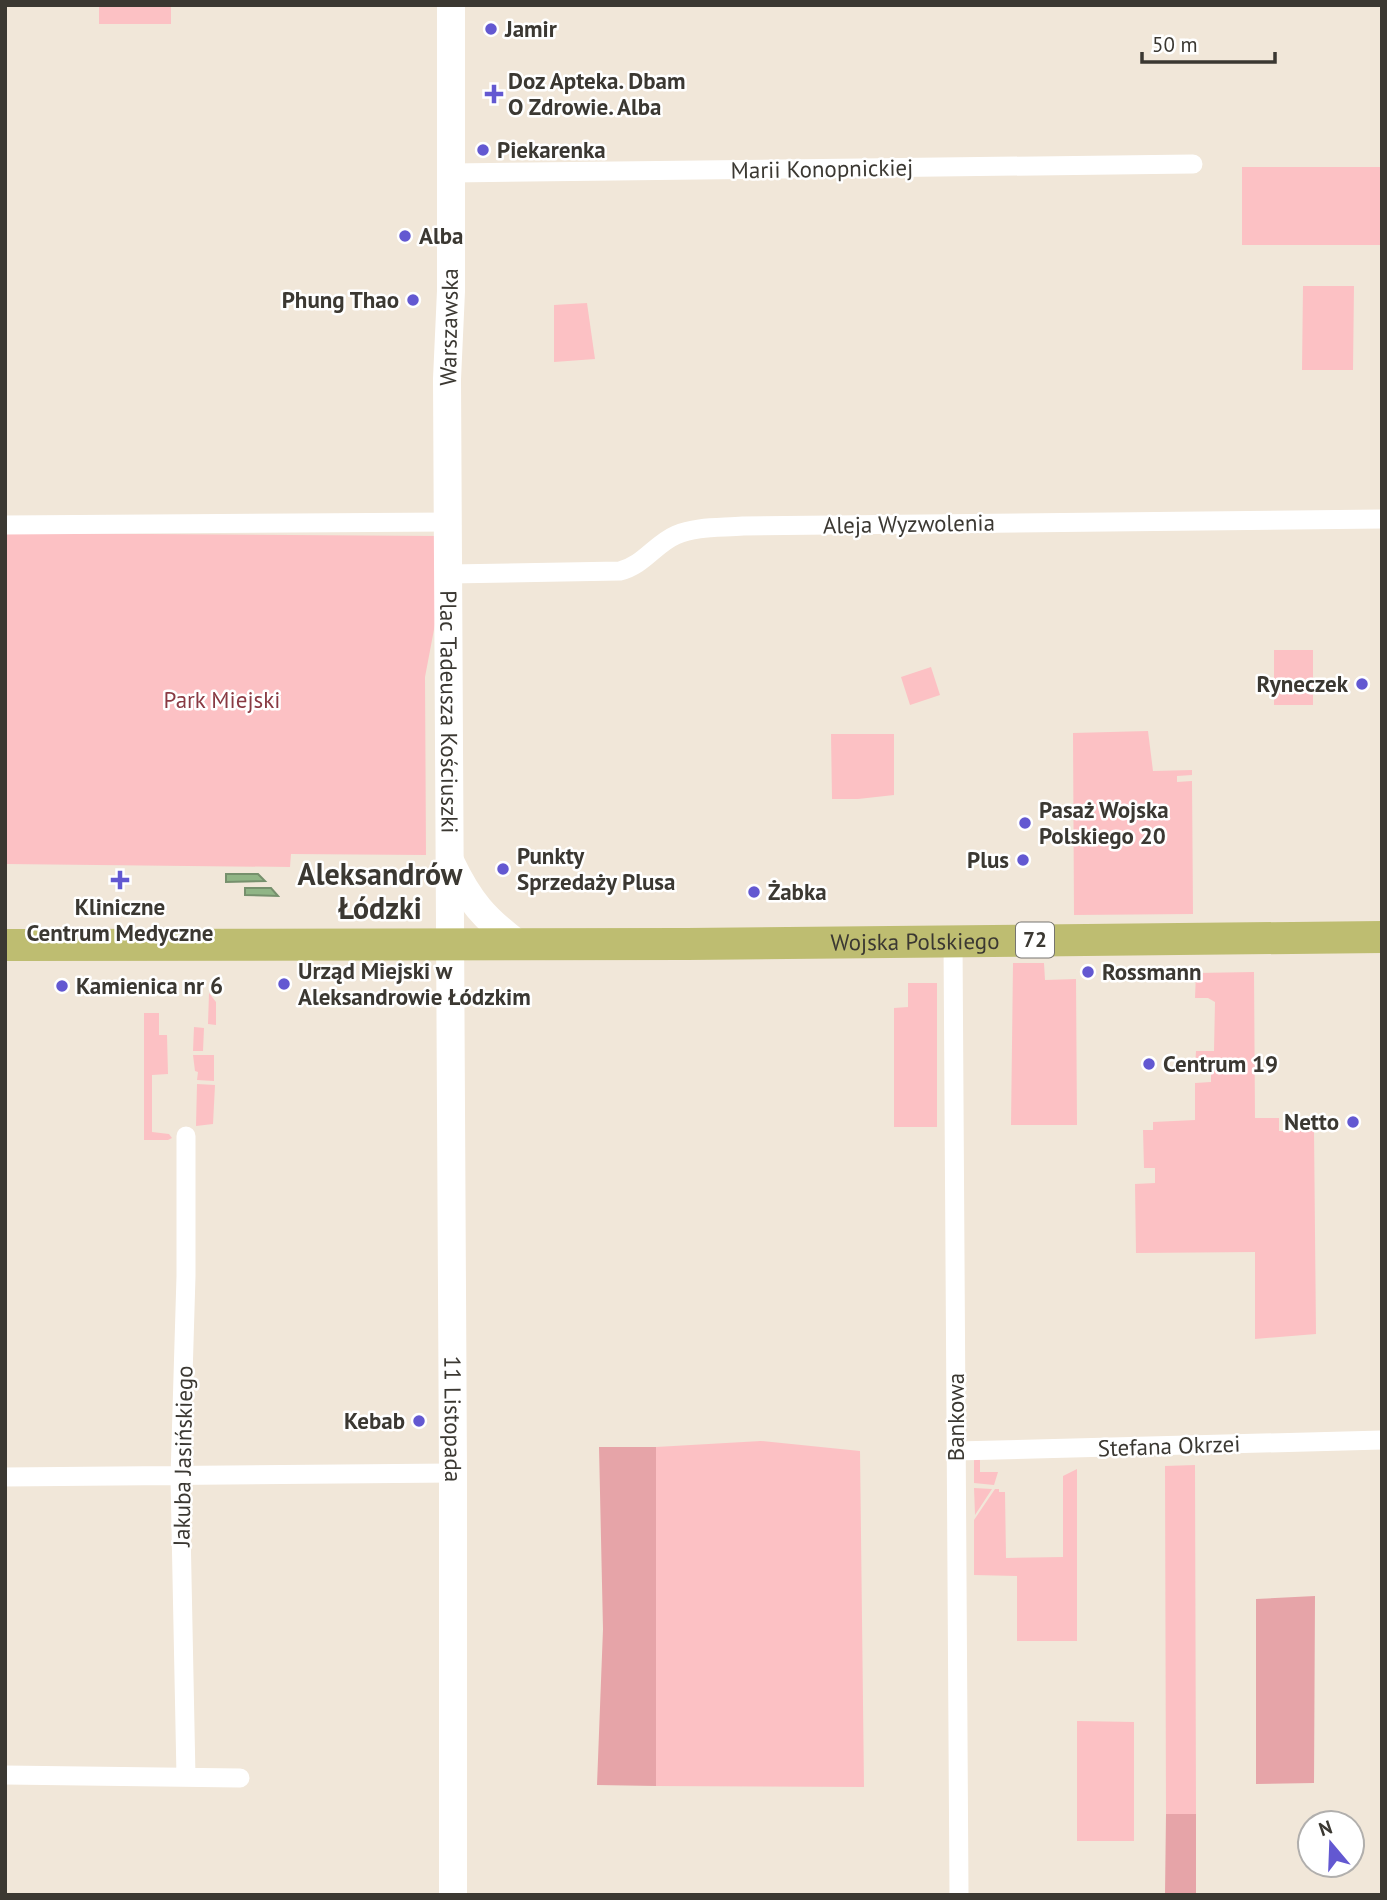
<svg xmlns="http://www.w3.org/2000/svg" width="1387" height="1900" viewBox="0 0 1387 1900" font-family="'PT Sans',sans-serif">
  <rect width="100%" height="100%" fill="#f1e7d9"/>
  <path fill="#fcc1c4" d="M99,5H171V24H99Z
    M1242,167H1382V245H1242Z
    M1303,286H1354L1353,370H1302Z
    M587,303L595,359L554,362V305Z
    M6,533L437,536L439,603L425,677L426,855L291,854L290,867L6,864Z
    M1274,650H1313V705H1274Z
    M931,667L940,695L910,705L901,677Z
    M1148,731L1153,771L1192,770V775L1177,776V782L1192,781L1193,914L1074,915L1073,733Z
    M894,734V795L858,799H832L831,734Z
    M1013,963H1044L1045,980L1076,979L1077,1125H1011Z
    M1254,972L1255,1118H1279V1131H1314L1316,1334L1255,1339V1252L1136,1253L1135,1184L1155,1183V1168H1144L1143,1130H1153V1122L1195,1120V1083L1211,1082V1067H1195L1196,1051H1214L1215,1002L1208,998H1195L1196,973Z
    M908,983H937V1127H894V1008L908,1007Z
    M209,993L216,1002V1025L208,1024Z
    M144,1013H159V1035H167L168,1074L152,1075V1132L169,1134L172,1138L168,1140H144Z
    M194,1027L204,1028L203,1051H193Z
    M193,1055H214V1081L197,1080L198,1072L195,1071Z
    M197,1084L215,1085L213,1124L196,1126Z
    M761,1441L860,1451L864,1787L656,1786V1447Z
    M974,1459H980V1472H998L994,1485L974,1483Z
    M1195,1465L1196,1814H1166L1165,1466Z
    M1077,1469V1641H1017V1576L974,1575V1520L995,1489H999V1492H1005L1006,1558L1063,1557V1476Z
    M974,1488L992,1489L975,1515Z
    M1077,1721L1134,1722V1841H1077Z"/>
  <path fill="#e6a4a8" d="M599,1447H656V1786L597,1785L603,1629Z
    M1315,1596L1314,1783L1256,1784V1599Z
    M1166,1814H1196V1895H1165Z"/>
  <path fill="#90b586" stroke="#76906d" stroke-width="2" d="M226,874H258L265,881L226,882Z
    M245,888H271L278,896L245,895Z"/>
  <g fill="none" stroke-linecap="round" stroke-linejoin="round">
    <path stroke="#fff" stroke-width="19" d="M451,173L1193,164
      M5,525L449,522
      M449,574L620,571C644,565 655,544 676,535C696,526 722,528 743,526L1382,519
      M953,940L959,1895
      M186,1136V1276L180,1477L186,1777
      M956,1451L1382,1440
      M5,1477L453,1473
      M5,1775L240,1778"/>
    <g stroke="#fff" stroke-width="28">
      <path id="s1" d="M451,5V291L447,379L453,1473V1895"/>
      <path d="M451,863C469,901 485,919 518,944"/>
    </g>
    <path stroke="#bebd71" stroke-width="32" id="s2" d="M5,945L687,944L1382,937"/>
  </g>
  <g fill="#6358d1" stroke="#fff" stroke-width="2.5">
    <circle cx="491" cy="29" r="7"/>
    <path d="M490.5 83.5h7v7h7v7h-7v7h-7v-7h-7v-7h7z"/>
    <circle cx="483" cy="150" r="7"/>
    <circle cx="405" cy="236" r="7"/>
    <circle cx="413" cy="300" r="7"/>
    <circle cx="1362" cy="684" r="7"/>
    <circle cx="1025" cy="823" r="7"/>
    <circle cx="1023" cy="860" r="7"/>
    <circle cx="503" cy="869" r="7"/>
    <path d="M116.5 869.5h7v7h7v7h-7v7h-7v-7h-7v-7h7z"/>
    <circle cx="754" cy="892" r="7"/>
    <circle cx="1088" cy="972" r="7"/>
    <circle cx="284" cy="984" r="7"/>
    <circle cx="62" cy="986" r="7"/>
    <circle cx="1149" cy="1064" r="7"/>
    <circle cx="1353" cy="1122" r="7"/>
    <circle cx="419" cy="1421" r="7"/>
  </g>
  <g text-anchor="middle" stroke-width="5" stroke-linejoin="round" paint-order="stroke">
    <rect fill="#fff" stroke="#767470" stroke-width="2" x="1016" y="922.5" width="38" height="35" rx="5"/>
    <g font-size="21" font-weight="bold" fill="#3b3832">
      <text x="1035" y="947">72</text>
    </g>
    <g font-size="23" font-weight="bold" fill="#3b3832" stroke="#fff" text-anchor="start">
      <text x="505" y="37">Jamir</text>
      <text x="508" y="89">Doz Apteka. Dbam<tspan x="508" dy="26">O Zdrowie. Alba</tspan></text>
      <text x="497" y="158">Piekarenka</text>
      <text x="419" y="244">Alba</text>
      <text x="399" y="308" text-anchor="end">Phung Thao</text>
      <text x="1348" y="692" text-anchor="end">Ryneczek</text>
      <text x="1039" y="818">Pasaż Wojska<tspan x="1039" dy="26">Polskiego 20</tspan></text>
      <text x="517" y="864">Punkty<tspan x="517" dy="26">Sprzedaży Plusa</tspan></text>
      <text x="1009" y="868" text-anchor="end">Plus</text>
      <text x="768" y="900">Żabka</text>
      <text x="120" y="915" text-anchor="middle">Kliniczne<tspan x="120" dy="26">Centrum Medyczne</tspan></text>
      <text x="298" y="979">Urząd Miejski w<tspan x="298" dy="26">Aleksandrowie Łódzkim</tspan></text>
      <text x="1102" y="980">Rossmann</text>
      <text x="76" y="994">Kamienica nr 6</text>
      <text x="1163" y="1072">Centrum 19</text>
      <text x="1339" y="1130" text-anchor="end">Netto</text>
      <text x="405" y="1429" text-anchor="end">Kebab</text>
    </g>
    <g font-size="23" fill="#3b3832" stroke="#fff">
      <text transform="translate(822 169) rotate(-1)" y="8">Marii Konopnickiej</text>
      <text transform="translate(449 327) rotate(-89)" y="8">Warszawska</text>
      <text transform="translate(909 524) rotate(-1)" y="8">Aleja Wyzwolenia</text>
      <text dy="8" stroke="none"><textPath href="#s1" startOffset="707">Plac Tadeusza Kościuszki</textPath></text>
      <text dy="8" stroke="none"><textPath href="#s2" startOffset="910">Wojska Polskiego</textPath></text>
      <text transform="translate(956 1417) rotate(-90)" y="8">Bankowa</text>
      <text dy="8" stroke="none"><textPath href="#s1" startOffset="1414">11 Listopada</textPath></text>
      <text transform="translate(1169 1446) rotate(-2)" y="8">Stefana Okrzei</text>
      <text transform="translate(183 1456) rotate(-89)" y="8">Jakuba Jasińskiego</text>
    </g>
    <g font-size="23" fill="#893a43" stroke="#fff">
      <text x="222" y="708">Park Miejski</text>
    </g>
    <g font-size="30" font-weight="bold" fill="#3b3832" stroke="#fff">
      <text x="380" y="885">Aleksandrów<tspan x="380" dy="34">Łódzki</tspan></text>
    </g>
  </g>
  <rect width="1387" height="1900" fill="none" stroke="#3b3832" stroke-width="14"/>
  <g transform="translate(1331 1844) rotate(341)"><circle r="33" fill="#ffffff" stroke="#b1afad" stroke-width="2"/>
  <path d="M0-5L12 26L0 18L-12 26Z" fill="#6358d1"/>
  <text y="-10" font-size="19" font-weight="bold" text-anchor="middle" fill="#3b3832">N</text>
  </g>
  <path d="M1142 52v10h133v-10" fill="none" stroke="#3b3832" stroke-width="3.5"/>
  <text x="1152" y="52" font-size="21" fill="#3b3832" stroke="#ffffff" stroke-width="5" paint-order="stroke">50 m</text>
</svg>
